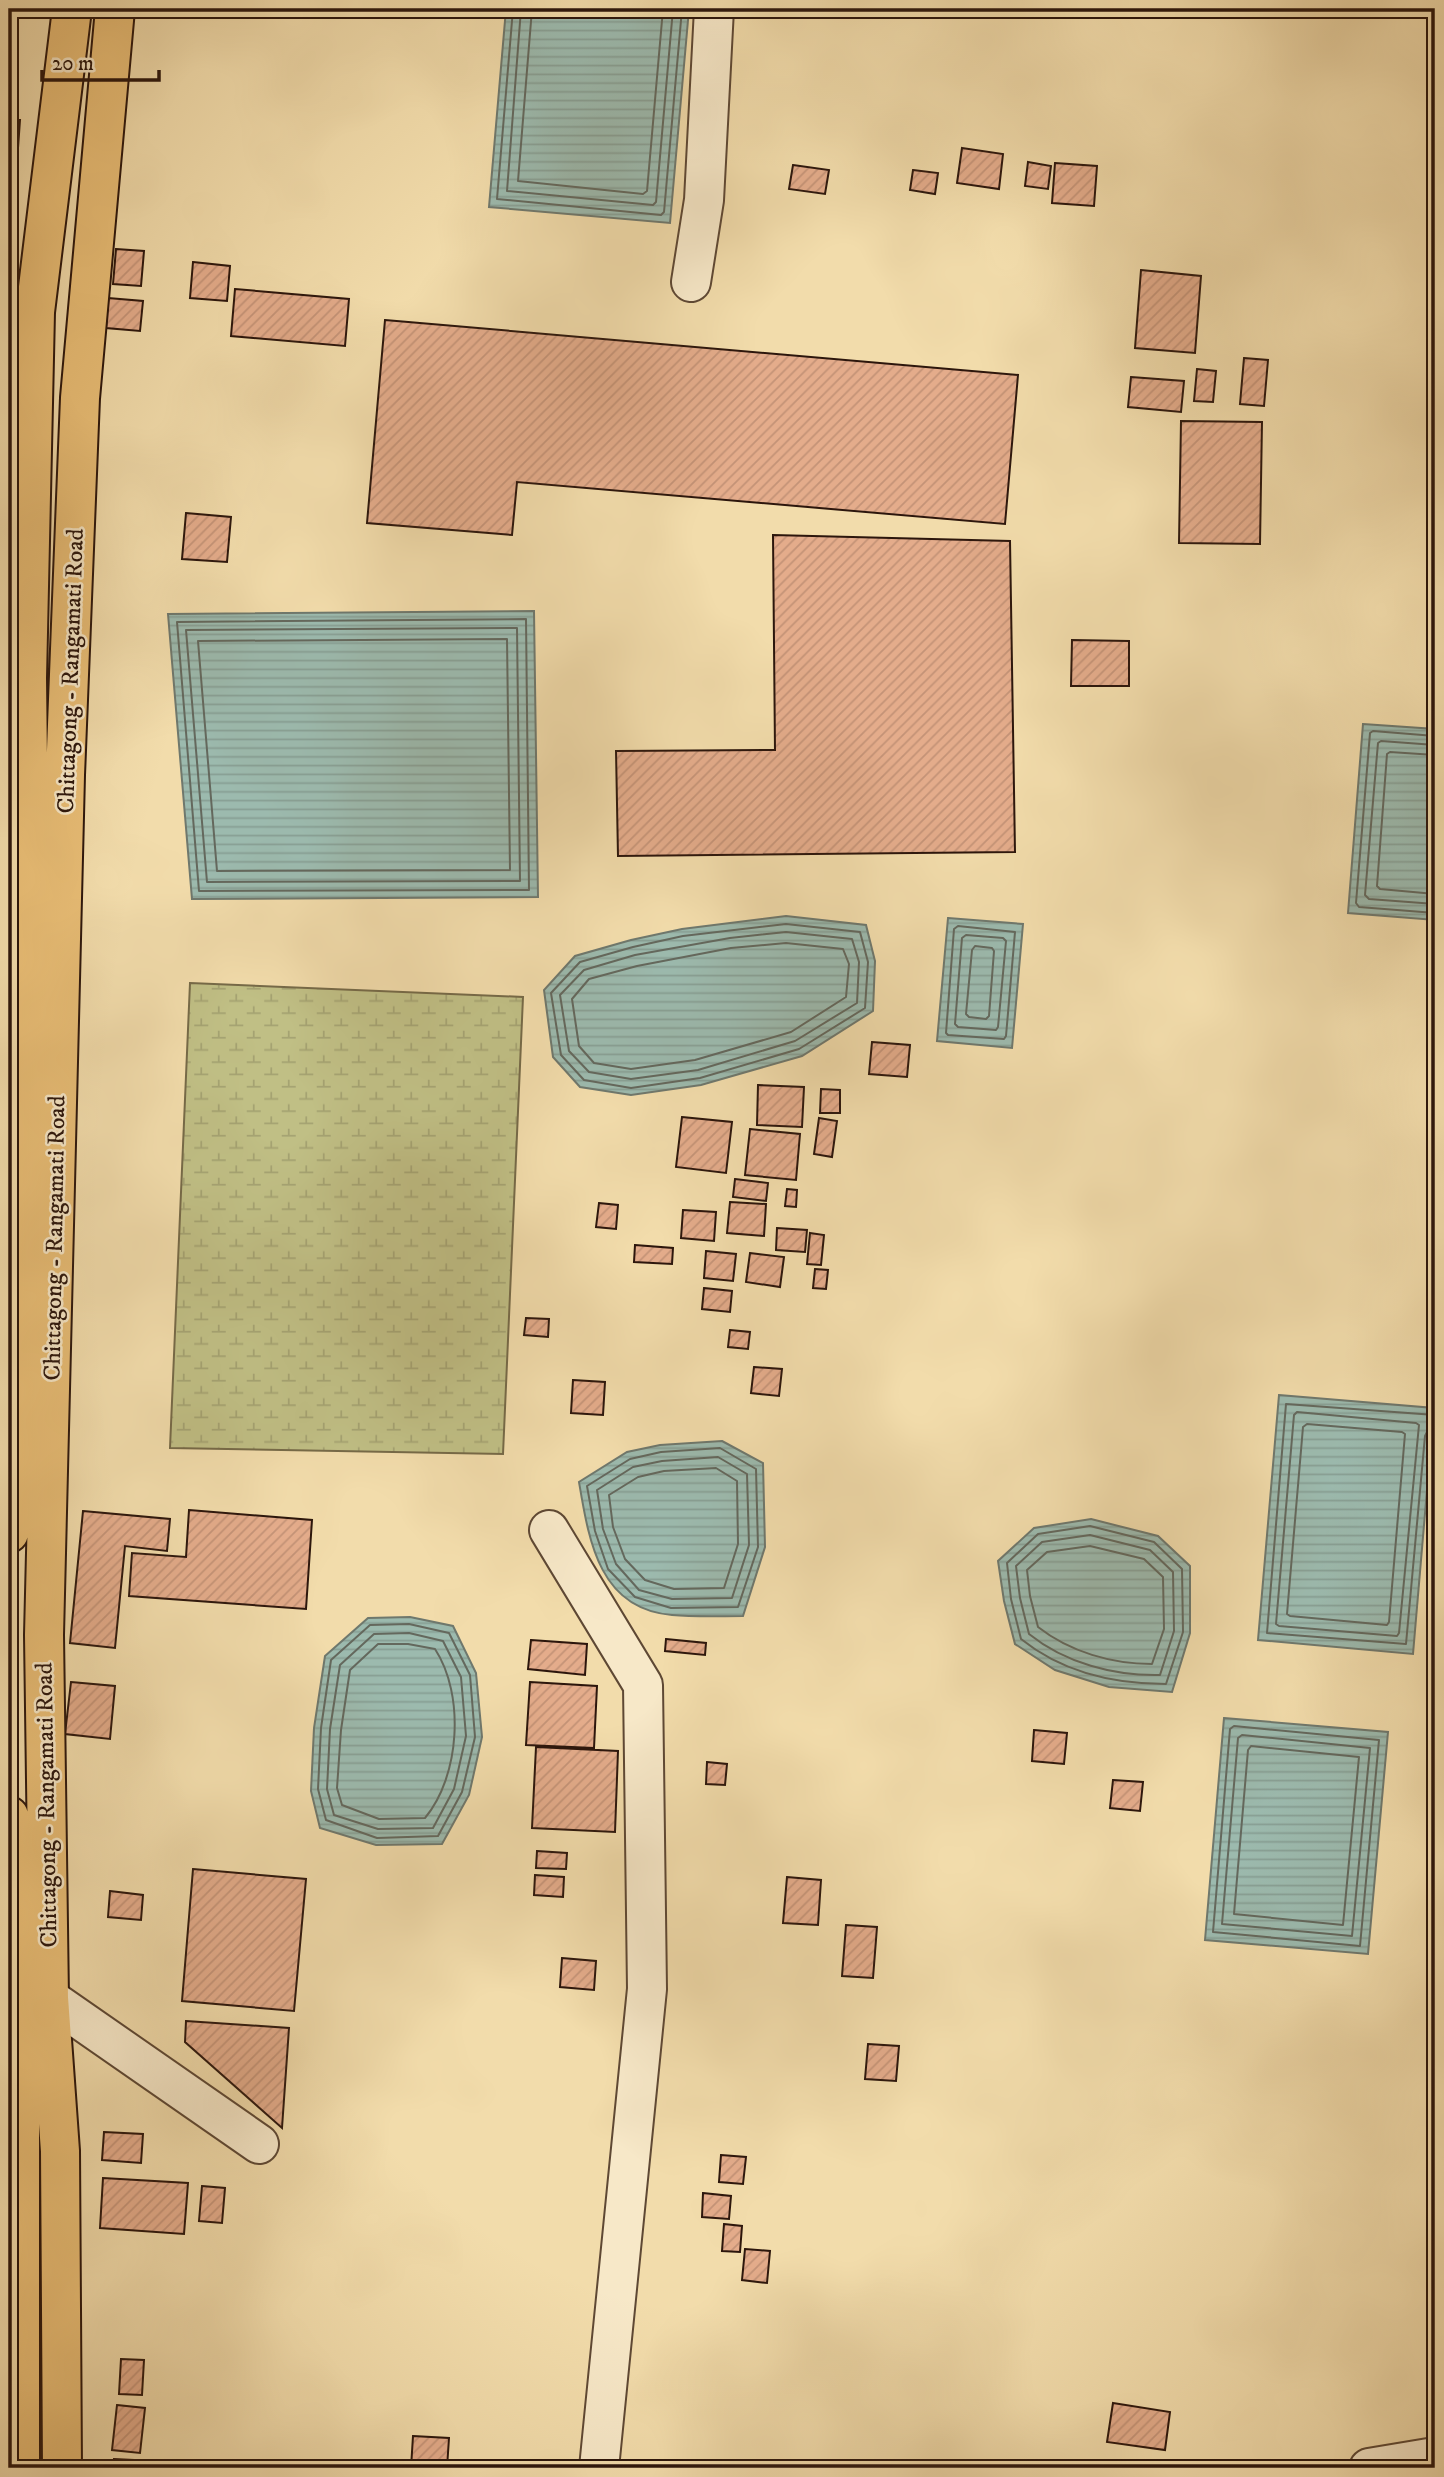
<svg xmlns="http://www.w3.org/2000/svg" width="1444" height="2477" viewBox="0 0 1444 2477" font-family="'IM FELL DW Pica',serif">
  <defs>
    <pattern id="wetland-marsh" width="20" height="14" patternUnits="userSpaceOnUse" patternTransform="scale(1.75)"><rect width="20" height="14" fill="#c0bf85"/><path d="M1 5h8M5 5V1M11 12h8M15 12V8" fill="none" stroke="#a5a372"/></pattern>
    <pattern id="water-rules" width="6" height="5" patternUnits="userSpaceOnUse" patternTransform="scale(1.75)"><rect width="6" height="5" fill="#9cbaae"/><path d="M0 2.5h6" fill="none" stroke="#879f94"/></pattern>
    <pattern id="building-hatch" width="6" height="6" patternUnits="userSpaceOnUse" patternTransform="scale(1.75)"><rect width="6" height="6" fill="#e4ac8b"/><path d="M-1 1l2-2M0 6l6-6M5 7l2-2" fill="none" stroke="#c49377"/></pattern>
  </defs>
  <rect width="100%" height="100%" fill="#f2dcab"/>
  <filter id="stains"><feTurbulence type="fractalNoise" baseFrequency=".00286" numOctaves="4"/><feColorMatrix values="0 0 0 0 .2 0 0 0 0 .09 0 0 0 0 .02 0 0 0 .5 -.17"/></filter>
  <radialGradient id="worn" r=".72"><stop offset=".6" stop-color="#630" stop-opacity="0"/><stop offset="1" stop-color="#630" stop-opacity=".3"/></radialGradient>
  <path fill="url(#wetland-marsh)" stroke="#766a48" stroke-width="2" d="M190,983L523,997L503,1454L170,1448Z"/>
  <path fill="url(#water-rules)" stroke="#6f786d" stroke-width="2" d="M506,9H689L670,223L489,207Z
    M534,611L538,897L192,899L168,614Z
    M1363,724L1435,729V920L1348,913Z
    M786,916L866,925L875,961L873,1011L802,1056L701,1085L631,1095L580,1087L553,1057L544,990L575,956L631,940L682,929Z
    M948,918L1023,924L1012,1048L937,1041Z
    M1279,1395L1434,1408L1413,1654L1258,1640Z
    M722,1441L763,1463L765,1547L743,1616C719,1616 695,1617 672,1615C599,1609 589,1541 579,1482L627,1452L660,1445Z
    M1091,1519L1158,1536L1190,1566V1633L1172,1692L1109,1687L1055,1670L1015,1644L1004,1601L998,1561L1034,1528Z
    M410,1617L453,1626L476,1673L482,1737L469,1795L442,1844L376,1845L320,1828L311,1791L314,1728L325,1656L368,1618Z
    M1224,1718L1388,1732L1368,1954L1205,1940Z"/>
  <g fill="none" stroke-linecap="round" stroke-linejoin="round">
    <path stroke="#64685d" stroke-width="2" d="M513,9L497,199L661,215L664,212L682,9
      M521,9L507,191L653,205L656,202L673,9
      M532,9L518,181L643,194L647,191L663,9
      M526,619L529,890L199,891L177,622Z
      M517,628L520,881L207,882L186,630Z
      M507,639L510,870L217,871L198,641Z
      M1435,736L1373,731L1370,733L1356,903L1359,907L1435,913
      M1435,745L1381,741L1378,743L1365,895L1369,899L1435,904
      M1435,755L1390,752L1387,754L1377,886L1380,889L1435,894
      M786,924L860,932L868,962L865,1008L799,1049L700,1078L631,1088L584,1080L561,1055L551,993L580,962L633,947L683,936Z
      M958,926L1015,932L1006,1036L1004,1039L948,1035L946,1033L954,929Z
      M786,932L852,939L859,962L857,1003L795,1041L698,1070L631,1079L589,1072L569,1051L560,995L584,970L635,955L730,938Z
      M966,935L1003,938L1006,941L998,1027L996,1030L958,1027L955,1024L962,938Z
      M786,943L843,949L849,964L846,997L791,1032L695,1060L631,1069L594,1063L579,1046L572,999L589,979L637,966L731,948Z
      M975,946L992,948L994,951L989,1016L986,1019L969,1017L966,1014L972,950Z
      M1297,1412L1416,1423L1419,1425L1399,1633L1397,1636L1279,1626L1276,1624L1294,1415Z
      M1435,1415L1286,1404L1267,1633L1406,1644L1425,1436L1428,1430L1435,1428
      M1307,1424L1402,1432L1405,1434L1389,1622L1387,1625L1290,1616L1287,1614L1303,1427Z
      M720,1448L756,1469L758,1547L738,1607L671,1608L635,1597L608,1569L595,1531L587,1486L630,1459L661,1452Z
      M718,1457L747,1474L749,1545L732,1598L672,1599L639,1590L616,1564L603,1529L597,1490L633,1467L662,1461Z
      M716,1468L737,1481L738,1544L724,1588L674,1589L645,1580L625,1559L613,1527L609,1495L638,1477L664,1471Z
      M1090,1526L1154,1542L1182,1569L1183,1632L1166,1684C1114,1684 1062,1672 1021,1639L1011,1599L1007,1563L1038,1534Z
      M1090,1535L1150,1550L1173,1572L1174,1631L1160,1675C1114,1676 1065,1663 1029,1634L1020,1598L1016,1566L1042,1542Z
      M1090,1546L1144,1559L1163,1577L1164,1629L1152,1664C1112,1664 1070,1652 1038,1627L1030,1596L1027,1570L1047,1552Z
      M409,1624L449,1633L470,1675L475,1737L462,1792L438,1836L377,1838L326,1820L318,1789L321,1728L331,1660L370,1625Z
      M409,1633L443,1641L461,1677L466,1736L454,1789L433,1828L378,1829L334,1815L327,1789L330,1729L340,1665L374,1634Z
      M378,1644H408L435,1649C465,1695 460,1776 425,1818L379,1819L342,1805L337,1788L341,1730L350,1670Z
      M1234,1726L1379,1740L1360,1946L1213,1932L1230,1729Z
      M1242,1735L1370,1748L1352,1936L1222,1924L1238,1738Z
      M1251,1746L1359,1757L1343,1925L1234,1914L1248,1750Z"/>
  </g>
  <path fill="url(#building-hatch)" stroke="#2c160c" stroke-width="2" d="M9,120H20L17,162L9,161Z
    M962,148L1003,154L999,189L957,183Z
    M1028,162L1051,166L1048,189L1025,186Z
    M1055,163L1097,166L1094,206L1052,203Z
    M793,165L829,170L825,194L789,189Z
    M913,170L938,173L935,194L910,190Z
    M9,179L13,180L12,200L9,199Z
    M116,249L144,251L141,286L113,284Z
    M193,262L230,266L227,301L190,298Z
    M1141,270L1201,276L1195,353L1135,348Z
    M235,289L349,299L345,346L231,336Z
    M108,298L143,301L140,331L106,328Z
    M385,320L1018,375L1005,524L517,482L512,535L367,523Z
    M1244,358L1268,360L1264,406L1240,404Z
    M1197,369L1216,371L1213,402L1194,401Z
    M1131,377L1184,381L1181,412L1128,407Z
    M1181,421L1262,422L1260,544L1179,543Z
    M186,513L231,517L227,562L182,559Z
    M773,535L1010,541L1015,852L618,856L616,751L775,750Z
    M1072,640L1129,641V686H1071Z
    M872,1042L910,1045L907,1077L869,1074Z
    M758,1085L804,1087L802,1127L757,1125Z
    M821,1089L840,1090V1113H820Z
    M682,1117L732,1122L726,1173L676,1167Z
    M819,1118L837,1121L832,1157L814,1154Z
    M750,1129L800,1134L796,1180L745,1175Z
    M735,1179L768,1183L766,1201L733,1197Z
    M787,1189L797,1190L796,1207L785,1206Z
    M730,1202L766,1204L764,1236L727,1233Z
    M599,1203L618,1205L616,1229L596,1227Z
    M683,1210L716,1212L714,1241L681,1238Z
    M777,1228L807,1230L805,1252L776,1250Z
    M810,1233L824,1235L821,1265L807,1264Z
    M635,1245L673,1248L672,1264L634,1262Z
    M706,1251L736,1254L733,1281L704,1278Z
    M750,1253L784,1257L780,1287L746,1282Z
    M815,1269L828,1270L826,1289L813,1288Z
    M704,1288L732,1291L730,1312L702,1309Z
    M526,1318L549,1319L548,1337L524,1335Z
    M730,1330L750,1332L748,1349L728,1347Z
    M754,1367L782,1369L779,1396L751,1393Z
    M573,1380L605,1382L603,1415L571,1413Z
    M189,1510L312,1520L306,1609L129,1596L132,1553L186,1557Z
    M83,1511L170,1519L167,1551L125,1546L115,1648L70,1643Z
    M666,1639L706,1643L705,1655L665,1651Z
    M531,1640L587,1644L585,1675L528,1669Z
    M71,1682L115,1686L110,1739L65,1734Z
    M530,1682L597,1686L594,1748L526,1745Z
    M1034,1730L1067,1733L1064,1764L1032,1761Z
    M536,1747L618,1751L615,1832L532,1828Z
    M707,1762L727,1764L725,1785L706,1784Z
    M1113,1780L1143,1782L1140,1811L1110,1808Z
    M537,1851L567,1853L566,1869L536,1868Z
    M193,1869L306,1879L294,2011L182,2001Z
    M535,1875L564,1877L563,1897L534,1895Z
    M787,1877L821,1880L818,1925L783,1923Z
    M110,1891L143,1895L141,1920L108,1917Z
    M846,1925L877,1927L873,1978L842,1976Z
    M562,1958L596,1961L594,1990L560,1987Z
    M186,2021L289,2028L282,2128L185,2042Z
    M868,2044L899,2046L896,2081L865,2079Z
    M104,2132L143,2134L141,2163L102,2160Z
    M721,2155L746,2157L743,2184L719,2182Z
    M103,2178L188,2183L184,2234L100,2228Z
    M202,2186L225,2188L222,2223L199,2221Z
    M703,2193L731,2196L729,2219L702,2217Z
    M724,2224L742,2226L740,2252L722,2251Z
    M745,2249L770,2251L767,2283L742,2280Z
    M121,2359L144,2360L142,2395L119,2394Z
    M1113,2403L1170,2412L1165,2450L1107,2442Z
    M117,2405L145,2408L140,2453L112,2450Z
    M413,2436L449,2438L447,2468H411Z
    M114,2459L154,2461V2468H114Z
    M1103,2465H1126V2468H1103Z"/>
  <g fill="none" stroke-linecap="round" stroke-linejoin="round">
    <defs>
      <path id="minor" d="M691,282L704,200L714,9
        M549,1530L643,1685L647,1989L599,2468
        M49,1998L259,2144
        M1369,2468L1435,2457"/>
      <path id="highway" d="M9,1533L31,1016L27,678L35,312L72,9
        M9,1816L20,2088V2468
        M62,2468L60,2151L49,1998L44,1635L65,775L80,398L115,9"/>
    </defs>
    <use href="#minor" stroke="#5e4834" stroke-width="42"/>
    <use href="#highway" stroke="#2c160c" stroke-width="42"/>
    <use href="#minor" stroke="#f7e8c8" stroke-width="38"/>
    <use href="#highway" stroke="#e9be76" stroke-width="38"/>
  </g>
  <g text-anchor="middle" stroke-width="5" stroke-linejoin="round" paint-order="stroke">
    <g font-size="24" fill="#2c160c" stroke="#f7e8c8">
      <text transform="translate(70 671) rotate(-88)" y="8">Chittagong - Rangamati Road</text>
      <text transform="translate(54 1238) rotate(-89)" y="8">Chittagong - Rangamati Road</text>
      <text transform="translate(46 1805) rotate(-91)" y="8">Chittagong - Rangamati Road</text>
    </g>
  </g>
  <rect width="1444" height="2477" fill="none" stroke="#f2dcab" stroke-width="35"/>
  <rect x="10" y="10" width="1423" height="2456" fill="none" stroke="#2c160c" stroke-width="3.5"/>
  <rect x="18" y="18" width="1409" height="2442" fill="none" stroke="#2c160c" stroke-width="2"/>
  <path d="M42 70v10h117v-10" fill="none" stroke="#2c160c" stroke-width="3.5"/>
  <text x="52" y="70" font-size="21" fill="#2c160c" stroke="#f7e8c8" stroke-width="5" paint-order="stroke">20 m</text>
  <rect width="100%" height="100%" filter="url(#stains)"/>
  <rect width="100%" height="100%" fill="url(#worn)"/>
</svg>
